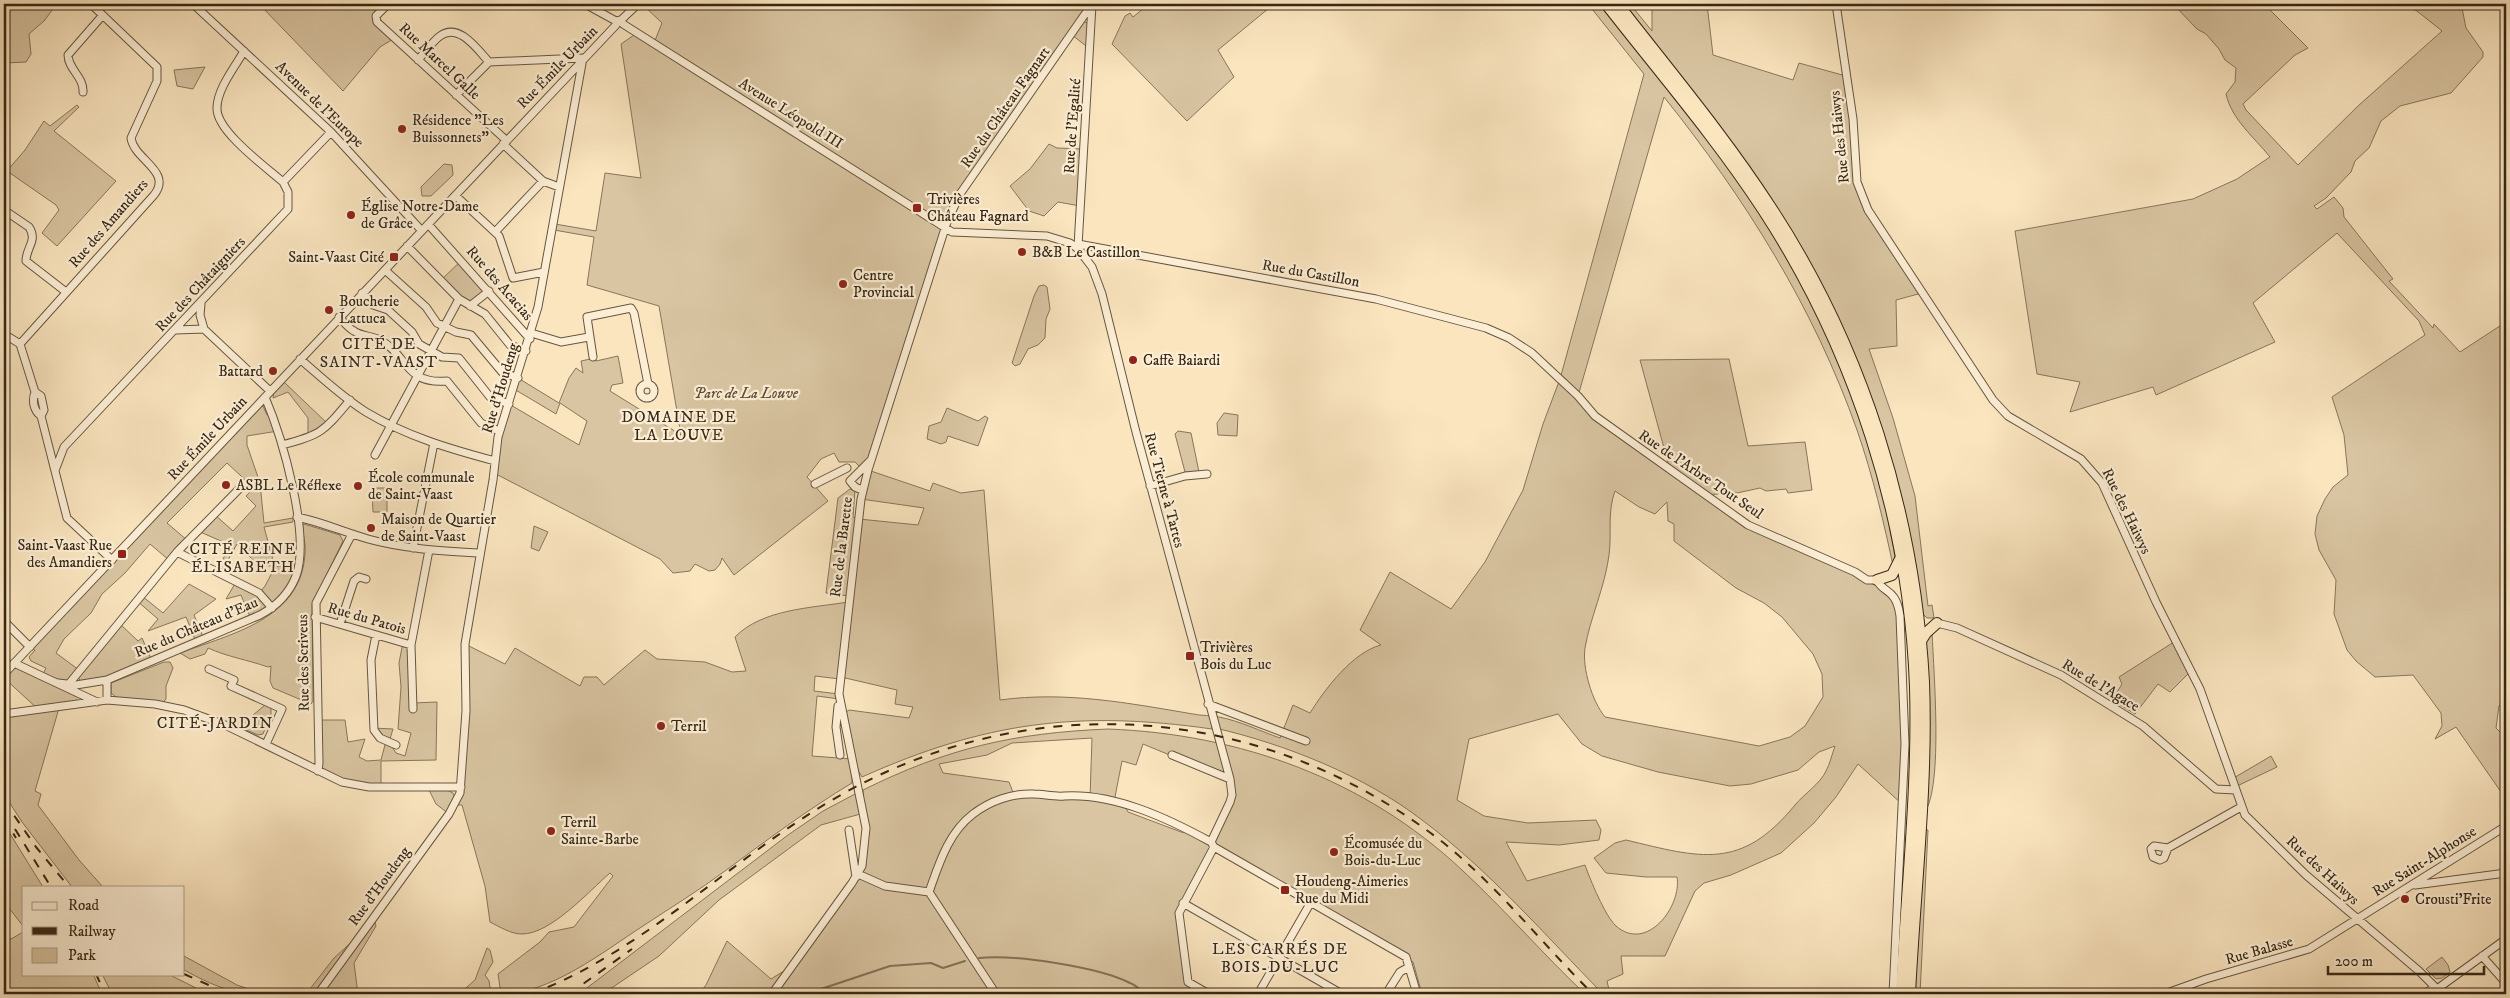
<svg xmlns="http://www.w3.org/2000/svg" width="2510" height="998" viewBox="0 0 2510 998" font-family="'IM FELL DW Pica',serif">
  <rect width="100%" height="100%" fill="#fae5bf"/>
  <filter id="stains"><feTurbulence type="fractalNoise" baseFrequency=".004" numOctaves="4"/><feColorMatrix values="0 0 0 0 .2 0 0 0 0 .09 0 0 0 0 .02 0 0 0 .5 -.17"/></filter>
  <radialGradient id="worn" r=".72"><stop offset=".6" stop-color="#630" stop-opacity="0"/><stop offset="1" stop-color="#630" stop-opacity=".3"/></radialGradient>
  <path fill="#d9c5a2" stroke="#87765c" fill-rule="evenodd" d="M4,4H44L53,9L44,21L29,34L31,54L26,62L4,63Z
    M259,4H388L376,16L395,38L380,47L343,91Z
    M642,4H1092L1084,22L1089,23L1090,49L1072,35L960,195L871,459L862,469L855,462H839L834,453L821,459L807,477L828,501L734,575L722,558L720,564L715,570L709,571L695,564L690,571L673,573L660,559L494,473L498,434L509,404L579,445L587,421L560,403L556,414L514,389L518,378L559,403L569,378L576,368L583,373L581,361L595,358L596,361L618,356L623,383L612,385L610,391L681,435L659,306L587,285L594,237L554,230L555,224L596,231L605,173L641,178L621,44L637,33L654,43L662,23Z
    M1149,4H1274L1218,50L1234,77L1187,121L1112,44L1125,16L1130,13L1133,17Z
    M1588,4H1602C1678,101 1760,196 1815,307C1848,372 1869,443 1889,513C1887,533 1898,551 1894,570C1884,523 1873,476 1857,430C1814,308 1745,198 1664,97L1578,396L1605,424L1670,470L1640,360L1729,359L1748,446L1805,442L1812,490L1788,493L1786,489L1766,491L1760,488L1737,493L1722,489L1718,494L1706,495L1748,525L1887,589L1900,616L1903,805L1858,764L1836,797L1814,823L1781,853L1731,875L1704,883L1695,891L1665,956H1621L1623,974L1607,981L1610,994H1603C1545,935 1489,870 1422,820C1365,776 1285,744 1215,728L1211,719L1212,729C1078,710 985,722 862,777L852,760V783C807,810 767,840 725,871C698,891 670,908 643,926C603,952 550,994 501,994L498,974L540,942L549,932L574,927L613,876L610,873C589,891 551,934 522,934C511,934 500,927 490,922L485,886L462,805H455L449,814L436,804L429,790L443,788L453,793L455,797L460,793L465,644L505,664L515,648L580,686L584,677H597L604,685L645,650L657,659L705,662L732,672L746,671L735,637C762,609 812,608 848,602L849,596L826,593L838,498L850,489L855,490L853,517L859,519L918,525L924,508L861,499L868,470L930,491L933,483L961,493L984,490L1000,700C1066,691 1128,703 1193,714C1202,716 1211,715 1219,717C1240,721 1260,731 1280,738L1293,705L1310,713C1325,689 1353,652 1381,645L1360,630L1390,572L1451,609L1485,562L1523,490L1543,424L1560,379L1644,74ZM1615,491L1639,507L1655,514L1667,502L1668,521L1674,524V541L1736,588L1764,603L1782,617L1813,654L1822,674L1823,697L1805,726L1790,737L1759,746L1605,717C1592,701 1582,668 1585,648C1590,618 1605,587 1609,555C1612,534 1607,512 1615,491ZM815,676L840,679L841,677L897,690L895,704L913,707L909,718L849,710L842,715L852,759L812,756L817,696L839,699V694L814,691ZM1558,714L1582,744L1602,756L1658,772L1730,786L1751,784L1798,770L1819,752L1835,746C1832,754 1830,764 1826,771C1820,784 1804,794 1795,805C1741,871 1701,858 1626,840L1615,843L1594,858L1606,873L1646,877H1677C1682,906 1647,953 1616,926C1605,916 1590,879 1585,865L1527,881L1506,842L1559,845L1599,840L1601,830L1596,820L1528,823L1484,816L1457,800L1469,739Z
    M1621,4H1630L1652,31V4H1707L1713,55L1793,80L1799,63L1846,76L1859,191L1922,293L1896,300L1897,346L1869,349L1893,418L1915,496L1928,606L1932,605L1934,618H1927L1921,612L1828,302Z
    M2173,4H2276L2268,8L2308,48L2295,55L2243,104L2246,110L2298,165L2358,106L2442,31L2417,11L2400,4H2456L2462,8L2466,28L2483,52V57L2451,93L2400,106L2381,121L2369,148L2355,161L2351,172L2326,198L2314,206L2317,209L2334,197L2343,208L2344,217L2393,279L2389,281L2433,328L2434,324L2460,352L2506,322V700L2499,706L2496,728L2506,738V788L2501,792L2456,727L2435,739L2442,726L2441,713L2413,675L2375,677L2356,661L2347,650L2334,614L2336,580L2319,550L2315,534L2317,516L2325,499L2333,487L2348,475L2344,435L2332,397L2425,335L2419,321L2337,233L2253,303L2275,342L2156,395L2153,387L2070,412L2080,382L2037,374L2015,231L2193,199L2237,179L2270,157C2254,137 2232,120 2226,94L2235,82L2236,68L2225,60L2219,49L2206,34L2197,29Z
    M205,67L193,89L177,86L174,70Z
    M77,105L79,107L54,131L116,181L57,246L42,233L59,210L56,205L7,171L25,150L44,121L50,126Z
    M1049,144L1057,148L1084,149L1080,206L1058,202L1044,216L1029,211L1010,186L1030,169Z
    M444,164L452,165L453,175L431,196H422L421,187Z
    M462,260L489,291L470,306L441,280Z
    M1044,285L1047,287L1050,309L1046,319L1045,338L1038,345L1028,349L1020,364L1015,366L1012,363L1034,296L1039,286Z
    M284,382L329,425L308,439V418L288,392L273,398L274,392Z
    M259,406H263L267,415L272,413L278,431L247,436V445L260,483L264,523L293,518V522L264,527L275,567L299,563L287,593L251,619L241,595L226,599L236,582L259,593L265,586L275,567L256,563L237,544L223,569L219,567L230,545L198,531L214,514L233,531L256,506L246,496L254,488L227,463L167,523L188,541L170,561L150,544L125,573L102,594L91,613L64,639L56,653L79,670L70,680L63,681L97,702L59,708L35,791L41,794L38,805L79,860L103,887H72L22,822L4,794V714L39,710L4,678V674L14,663L42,676L46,668L31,661L29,657L35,650L30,647Z
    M947,408L978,421L985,416L988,418L978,446L948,436L946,442L941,444L927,439L929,426L941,422Z
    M1224,413L1238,415L1237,436L1218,435L1217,423Z
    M1178,431L1191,433L1199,472H1185L1175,434Z
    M372,488H387V512H373Z
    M304,524L340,535L343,541L312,605L313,701L311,704L273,688L270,681L271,666L268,667C248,660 228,657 208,648L205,654L190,659L180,653C231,634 302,619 305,553C306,544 303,535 302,526Z
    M534,526L548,532L539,551L531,548Z
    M189,584L216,599L194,615L204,639L196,642L186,617L148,631L158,619L137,601L142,596L163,613Z
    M119,623L138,641L142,638L152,661L107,680L81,682L78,677Z
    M1932,629C1933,666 1944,788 1924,813L1928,676L1926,638Z
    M2177,640L2192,670L2170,692L2158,684L2135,714L2112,700L2122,684L2119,677Z
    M403,642L411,645L413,703L437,702L436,760L381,761V787H369L318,771V720H345L348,742L365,739L359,757L367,761L381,760L386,741L373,728L393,729L389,742L396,753L405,756L411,733L398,729L401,687L399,663Z
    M164,662H170L173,668L166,686V699L161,705L120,700L111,693V683Z
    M265,705L271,707V714L263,734L258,735L246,730V721Z
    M1108,729C1240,734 1365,779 1462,870C1505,910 1543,954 1585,994H1422L1413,962L1214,847L1179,913L1188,982L1209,994H699L706,985L727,941L771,979L792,966L862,866L864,813L821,825L719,900L659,956L610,989L614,994H579L788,835L823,811L855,794L864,811L863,790C948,748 1013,733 1108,729ZM1092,738L1090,798L1014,795L1009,782L943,773L939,764L987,755L1012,743ZM1143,744L1230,780V802L1210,842L1195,834L1181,832L1128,812L1124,805L1114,802L1122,761L1136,765Z
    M2271,756L2277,767L2235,787L2232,779Z
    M4,824L43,887H24V974H93L102,994H4V934L11,939L23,932V926L9,908L4,905Z
    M1923,829L1928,830L1920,994H1913Z
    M374,919L376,926L354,963L358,994H306L334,958L364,931Z
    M487,948L490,950L493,962L485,975L489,981L491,994H459L475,980Z
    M184,956L237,985L263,994C231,994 212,985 184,970Z
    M2442,957L2448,965L2450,972L2442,978L2436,979L2426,969Z
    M102,974H168L208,994H112Z"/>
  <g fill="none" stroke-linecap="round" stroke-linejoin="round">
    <path stroke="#837258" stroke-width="2" d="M979,958C1013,954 1099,967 1130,983C1136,985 1141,991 1146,994
      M806,994L890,966L931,963L943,968L965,961"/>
    <defs>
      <path id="minor" d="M193,4L331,132L422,231
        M388,4L376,16L377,22L507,141
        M585,4L616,21
        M1836,4L1853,119L1857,182L1868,210L1993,400L2008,416L2081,459L2102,483L2156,602L2200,689L2245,815L2306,875L2419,971L2442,994
        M621,20L638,4
        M616,21L621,20L623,24L952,232L1047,236L1070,243L1078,249L1092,267L1102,294L1136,432L1230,779L1232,795L1230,802L1211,842
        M418,60C425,52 432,42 440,36C459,22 478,50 489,62
        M489,62L583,58
        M83,92C84,77 68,69 68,55L102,16
        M456,95L489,62
        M503,144L543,181L559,187
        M283,182L331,132
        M456,196L499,236L513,278L544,272
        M4,210L29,227C38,241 26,247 26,261L66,292
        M428,224L530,339
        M495,232L543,181
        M1078,244L1376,299L1486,328L1509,338L1532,353L1578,396L1595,416L1748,525L1855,572L1867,580H1877C1883,594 1896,587 1900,616L1905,744L1893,994
        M407,246L459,299L485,314L510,345L526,351
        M1078,246L1092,5
        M385,270L426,307L437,323L456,332L471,335L502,372L518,378
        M362,293L373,305L388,310L412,332L419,344L442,357L459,358L490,397L509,404
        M201,304L200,315L204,329
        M470,306L489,291
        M339,317C344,322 348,328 354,331C361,336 372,336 380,340C407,354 405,385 447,381L481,423L499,431
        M176,330L204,329L270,391
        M531,333L561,342L589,337
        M4,334L20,344
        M20,344L154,195C173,171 134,160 131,138L157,81V67L91,4
        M20,344L35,392C32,400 33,410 41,416L67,518L112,560
        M593,357L587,317L631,308L634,313L648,384
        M300,359C321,377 342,397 366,412C406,436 450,449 495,461
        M640 391a7 7 0 1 1 14 0a7 7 0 1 1-14 0Z
        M35,392L41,396L44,410L41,416
        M282,445C322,435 324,431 350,400
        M375,455L459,299
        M56,468L64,447L288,209V192L283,182C266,167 216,131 217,108C217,89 235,67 244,51
        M815,484L847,468
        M1150,486L1185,476L1207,474
        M862,490L855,487L850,481L870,461
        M297,517C321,522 344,532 368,539C404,549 442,551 479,553
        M413,548L434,443
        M177,552L259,593L272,608
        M315,617L411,645
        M4,621L30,647
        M1937,623L1957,628L2061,675L2143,726L2216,789L2236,790
        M340,624L354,581L359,577L366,579
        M376,635L371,660L374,730L380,738L396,745
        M14,663L97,702
        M209,669L234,680L231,686L282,709L266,744
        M4,674L616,25
        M107,680V700
        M58,683L76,685L107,680L260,615C277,606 289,594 296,576C311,535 282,437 265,397
        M68,685L177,552L244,484
        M1208,704L1306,741
        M838,706L836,727L840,755
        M413,709L411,645L429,550
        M4,714L107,700L155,704L184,710L225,725L342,782L369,787H461
        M1172,755L1230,779
        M318,771L319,763L316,603L352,534
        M849,830L856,877
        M2168,848L2164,858L2160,860L2153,857L2151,849L2154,846L2168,848L2241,807
        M858,874L885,886L929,892
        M2415,885L2506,873
        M929,892C939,864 948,833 973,814C990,801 1012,793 1034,794C1043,794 1054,797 1064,796C1114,793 1167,818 1211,842L1214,847L1406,957L1417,994
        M929,892L996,994
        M1183,903L1342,994
        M2482,956L2506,983
        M2437,989L2506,939
        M318,994L449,814L460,793L466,711L465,644L493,480L498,437L538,307L583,58
        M772,994L852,883L862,866L866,828L839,694L861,499L868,470L947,222L960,194L1092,4
        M1209,994L1188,982L1179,913L1214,847
        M1258,994L1311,902
        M1386,994L1400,972L1409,967
        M2164,994L2206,979L2309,949L2506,826
        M2424,994L2435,987"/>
      <path id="highway" d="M1606,4C1659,72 1716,138 1763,210C1855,351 1909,519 1915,687C1918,789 1906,892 1901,994
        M1618,4C1669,70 1724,135 1770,206C1863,347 1915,514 1924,682C1928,784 1915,892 1910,994
        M1877,580L1892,575L1900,559
        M1921,641L1926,633L1937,623"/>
    </defs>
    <use href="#minor" stroke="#665640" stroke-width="9"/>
    <use href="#highway" stroke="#352715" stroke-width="12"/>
    <use href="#minor" stroke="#fceed5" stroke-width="7"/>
    <use href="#highway" stroke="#fae5bf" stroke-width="10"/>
    <path stroke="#352715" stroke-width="2" stroke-dasharray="9 9" stroke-linecap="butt" d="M4,801L36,847L69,887
      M4,818L16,838
      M15,829L51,887
      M96,974L105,994
      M184,974L229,994
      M531,994C637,954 719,871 814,811C1010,686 1251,697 1436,837C1495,882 1541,943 1593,994
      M569,994L632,949"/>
  </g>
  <g fill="#8f2418" stroke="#fceed5" stroke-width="2">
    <circle cx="402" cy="129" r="5"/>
    <rect x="912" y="203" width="10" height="10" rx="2.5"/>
    <circle cx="351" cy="215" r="5"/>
    <circle cx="1022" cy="252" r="5"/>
    <rect x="389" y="252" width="10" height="10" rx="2.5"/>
    <circle cx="843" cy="284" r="5"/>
    <circle cx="329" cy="310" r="5"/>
    <circle cx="1133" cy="360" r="5"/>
    <circle cx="273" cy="371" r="5"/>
    <circle cx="226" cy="485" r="5"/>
    <circle cx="358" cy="486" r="5"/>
    <circle cx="371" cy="528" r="5"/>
    <rect x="117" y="549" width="10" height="10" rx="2.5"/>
    <rect x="1185" y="651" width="10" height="10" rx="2.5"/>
    <circle cx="661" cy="726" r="5"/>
    <circle cx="551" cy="831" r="5"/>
    <circle cx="1334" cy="852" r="5"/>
    <rect x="1280" y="885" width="10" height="10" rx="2.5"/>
    <circle cx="2405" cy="899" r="5"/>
  </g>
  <g text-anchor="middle" stroke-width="4.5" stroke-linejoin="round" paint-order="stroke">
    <g font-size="15" fill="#352715" stroke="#fceed5">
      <text transform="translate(440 61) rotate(43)" y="5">Rue Marcel Galle</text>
      <text transform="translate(557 67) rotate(-46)" y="5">Rue Émile Urbain</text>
      <text transform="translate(320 104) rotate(44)" y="5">Avenue de l'Europe</text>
      <text transform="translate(1005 107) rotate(-55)" y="5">Rue du Château Fagnart</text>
      <text transform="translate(791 113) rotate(32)" y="5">Avenue Léopold III</text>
      <text transform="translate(1072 126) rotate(-86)" y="5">Rue de l'Egalité</text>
      <text transform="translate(1839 137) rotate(-96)" y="5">Rue des Haiwys</text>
      <text transform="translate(108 223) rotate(-49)" y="5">Rue des Amandiers</text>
      <text transform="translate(1311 273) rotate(10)" y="5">Rue du Castillon</text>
      <text transform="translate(500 283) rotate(49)" y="5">Rue des Acacias</text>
      <text transform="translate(200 284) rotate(-47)" y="5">Rue des Châtaigniers</text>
      <text transform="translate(500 388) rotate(-73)" y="5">Rue d'Houdeng</text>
      <text transform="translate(207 438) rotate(-47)" y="5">Rue Émile Urbain</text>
      <text transform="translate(1701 474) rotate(34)" y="5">Rue de l'Arbre Tout Seul</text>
      <text transform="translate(1165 490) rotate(75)" y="5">Rue Tierne à Tartes</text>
      <text transform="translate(2127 511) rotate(64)" y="5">Rue des Haiwys</text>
      <text transform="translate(841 547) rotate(-83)" y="5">Rue de la Barette</text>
      <text transform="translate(367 618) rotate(16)" y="5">Rue du Patois</text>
      <text transform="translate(196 627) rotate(-23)" y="5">Rue du Château d'Eau</text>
      <text transform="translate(303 663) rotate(-91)" y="5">Rue des Scriveus</text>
      <text transform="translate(2101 685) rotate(31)" y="5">Rue de l'Agace</text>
      <text transform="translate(2424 861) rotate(-32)" y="5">Rue Saint-Alphonse</text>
      <text transform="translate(2323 870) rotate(43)" y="5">Rue des Haiwys</text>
      <text transform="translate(379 886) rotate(-54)" y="5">Rue d'Houdeng</text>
      <text transform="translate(2259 950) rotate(-16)" y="5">Rue Balasse</text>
    </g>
    <g font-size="15" fill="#352715" stroke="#fceed5" text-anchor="start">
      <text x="412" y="125">Résidence "Les<tspan x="412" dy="17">Buissonnets"</tspan></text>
      <text x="927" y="204">Trivières<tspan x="927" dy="17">Château Fagnard</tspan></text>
      <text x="361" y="211">Église Notre-Dame<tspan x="361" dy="17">de Grâce</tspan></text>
      <text x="1032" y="257">B&amp;B Le Castillon</text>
      <text x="384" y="262" text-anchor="end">Saint-Vaast Cité</text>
      <text x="853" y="280">Centre<tspan x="853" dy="17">Provincial</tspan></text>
      <text x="339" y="306">Boucherie<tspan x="339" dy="17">Lattuca</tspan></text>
      <text x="1143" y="365">Caffè Baiardi</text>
      <text x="263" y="376" text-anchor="end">Battard</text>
      <text x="368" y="482">École communale<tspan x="368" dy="17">de Saint-Vaast</tspan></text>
      <text x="236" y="490">ASBL Le Réflexe</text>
      <text x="381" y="524">Maison de Quartier<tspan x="381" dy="17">de Saint-Vaast</tspan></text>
      <text x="112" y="550" text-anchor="end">Saint-Vaast Rue<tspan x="112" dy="17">des Amandiers</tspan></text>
      <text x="1200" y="652">Trivières<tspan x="1200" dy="17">Bois du Luc</tspan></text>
      <text x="671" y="731">Terril</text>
      <text x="561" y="827">Terril<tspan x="561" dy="17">Sainte-Barbe</tspan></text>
      <text x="1344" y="848">Écomusée du<tspan x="1344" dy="17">Bois-du-Luc</tspan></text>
      <text x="1295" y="886">Houdeng-Aimeries<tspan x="1295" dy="17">Rue du Midi</tspan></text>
      <text x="2415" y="904">Crousti'Frite</text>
    </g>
    <g font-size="15" font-style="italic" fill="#5e4e38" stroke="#fceed5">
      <text x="746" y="398">Parc de La Louve</text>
    </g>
    <g font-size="16" letter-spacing="1" fill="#352715" stroke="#fceed5">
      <text x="379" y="349">CITÉ DE<tspan x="379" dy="18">SAINT-VAAST</tspan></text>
      <text x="679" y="422">DOMAINE DE<tspan x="679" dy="18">LA LOUVE</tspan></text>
      <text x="243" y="554">CITÉ REINE<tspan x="243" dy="18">ÉLISABETH</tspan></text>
      <text x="215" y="728">CITÉ-JARDIN</text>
      <text x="1280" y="954">LES CARRÉS DE<tspan x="1280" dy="18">BOIS-DU-LUC</tspan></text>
    </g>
  </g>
  <rect width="2510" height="998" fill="none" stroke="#fae5bf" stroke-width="20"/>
  <rect x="5" y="5" width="2500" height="988" fill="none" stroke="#352715" stroke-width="2.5"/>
  <rect x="10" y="10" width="2490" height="978" fill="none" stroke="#352715"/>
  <rect x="22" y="886" width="162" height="90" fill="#fceed5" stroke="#ac9e88"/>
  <rect x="32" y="902" width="25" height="8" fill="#fceed5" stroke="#ac9e88"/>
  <text x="68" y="910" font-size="15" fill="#352715">Road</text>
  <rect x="32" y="927" width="25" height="8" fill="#352715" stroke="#ac9e88"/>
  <text x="68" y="936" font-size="15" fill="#352715">Railway</text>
  <rect x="32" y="948" width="25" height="15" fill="#d9c5a2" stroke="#ac9e88"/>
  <text x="68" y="960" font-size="15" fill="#352715">Park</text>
  <path d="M2328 966v8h156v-8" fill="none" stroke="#352715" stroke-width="2.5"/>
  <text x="2335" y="966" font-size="15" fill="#352715" stroke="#fceed5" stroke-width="4" paint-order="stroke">200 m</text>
  <rect width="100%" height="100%" filter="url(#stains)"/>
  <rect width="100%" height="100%" fill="url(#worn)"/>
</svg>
